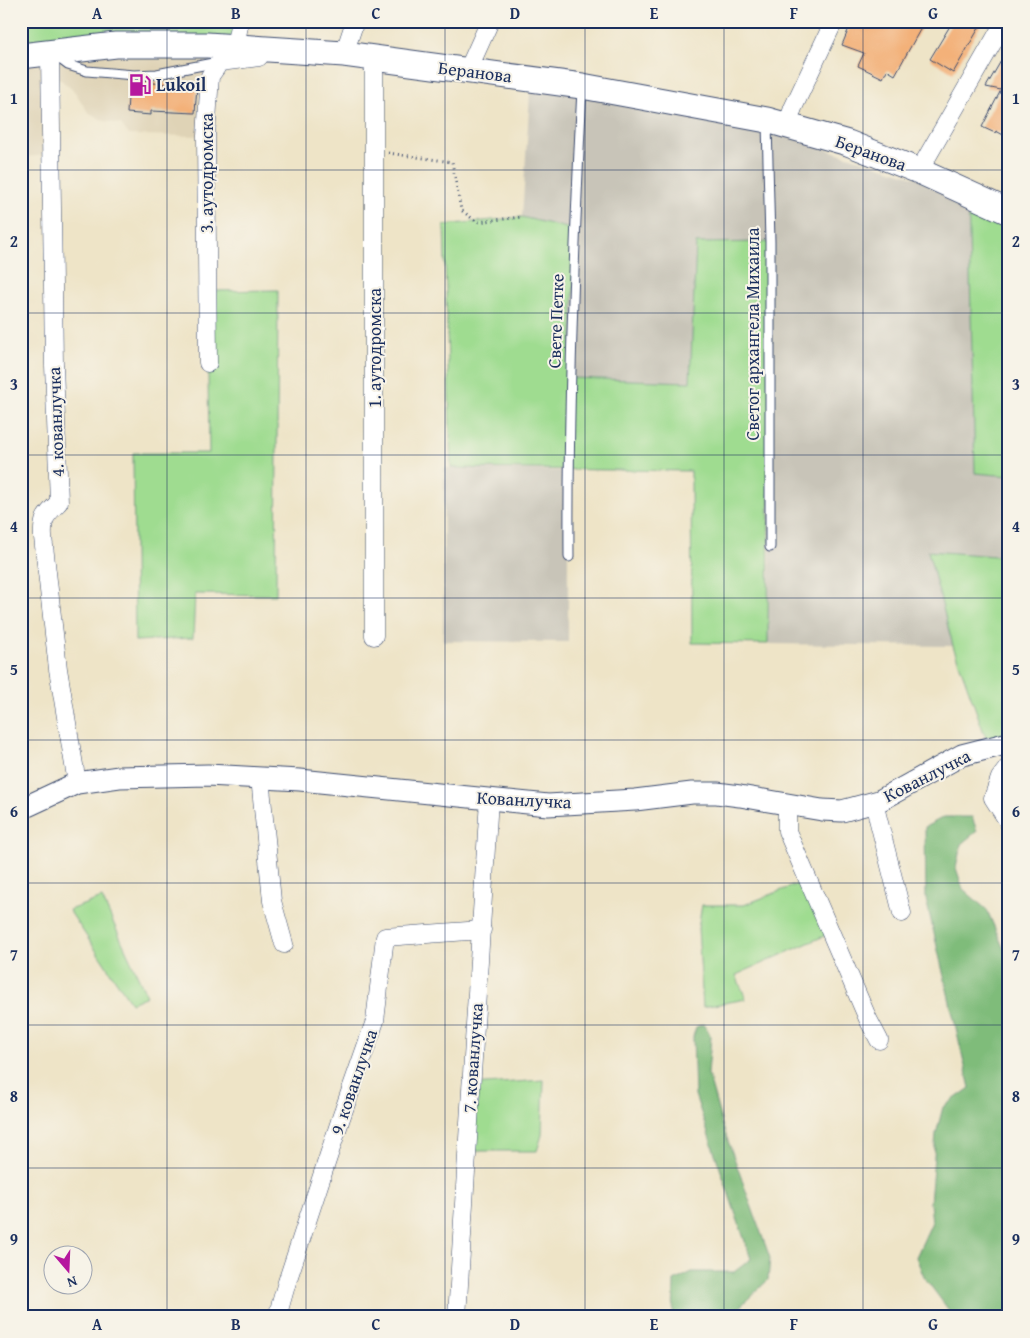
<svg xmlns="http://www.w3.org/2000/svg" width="1030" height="1338" viewBox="0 0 1030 1338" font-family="'Gentium Book Plus',serif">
  <rect width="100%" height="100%" fill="#f7f3e8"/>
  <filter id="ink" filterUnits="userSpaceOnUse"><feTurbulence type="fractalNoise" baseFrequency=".02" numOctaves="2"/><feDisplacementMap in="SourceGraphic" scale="10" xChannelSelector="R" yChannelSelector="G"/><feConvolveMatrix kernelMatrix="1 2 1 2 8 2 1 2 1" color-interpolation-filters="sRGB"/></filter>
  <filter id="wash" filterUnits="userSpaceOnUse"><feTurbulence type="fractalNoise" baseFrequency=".0096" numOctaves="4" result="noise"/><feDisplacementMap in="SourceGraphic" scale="20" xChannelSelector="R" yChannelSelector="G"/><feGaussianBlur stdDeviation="1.12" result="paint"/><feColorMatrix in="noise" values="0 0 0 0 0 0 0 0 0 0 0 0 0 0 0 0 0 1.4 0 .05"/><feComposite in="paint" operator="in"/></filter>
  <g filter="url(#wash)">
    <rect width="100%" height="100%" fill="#eee4c7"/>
    <path fill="#dfd3b6" d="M207,45L208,94L206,136L129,135L121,124L104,121L88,112L75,92L60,79L50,77V155L21,157V57Z"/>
    <path fill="#c8c4b8" d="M531,79L679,103L968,194L975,472L1009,476V557L928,551L953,646L768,644L770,547L696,244L690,382L571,378L575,230L522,217Z
      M444,468L568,471V642L443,641Z"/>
    <path fill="#9fdc90" stroke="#5d8677" d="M21,21H240L235,46L21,56Z
      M968,194L1009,212V476L975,473Z
      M522,217L575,230L571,378L690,382L696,243L770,242L768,644L692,643L691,471L451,468L444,225Z
      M278,290L276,595L195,594L193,638L135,641L133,453H209L207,291Z
      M928,551L1009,557V743L989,747L953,646Z
      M808,880L831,933L736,975L746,999L703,1007L698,928L702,905H744Z
      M102,898L147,996L131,1003L69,910Z
      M544,1080L542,1135L537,1151H467L471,1085Z"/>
    <path fill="#7fbc7a" stroke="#4d766c" d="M944,817H972L977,831L961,844L956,868L963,889L987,910L1009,961V1317H954L924,1277L916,1257L932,1222L930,1203L936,1134L943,1107L970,1088L926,899L925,827Z
      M704,1024L711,1037L708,1074L722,1124L770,1258L768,1280L729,1317H673L674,1281L692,1272H734L751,1259L695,1095L693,1037L696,1027Z"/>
    <g id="blocks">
      <path fill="#f3b179" d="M852,21H909L921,28L895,75L887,70L883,78L858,66L864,53L842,45Z
        M953,21H983L953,73L930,59Z
        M1009,47V138L996,131L995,133L982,127L1001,90L986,87Z
        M153,80V83L197,86L195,113L151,111V115L127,113L129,81Z"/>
    </g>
  </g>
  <g filter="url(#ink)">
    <use href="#blocks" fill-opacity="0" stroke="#3b4a6e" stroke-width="1"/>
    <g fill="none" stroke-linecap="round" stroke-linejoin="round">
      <defs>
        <path id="service" d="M56,56L68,65L87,71L134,75L157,74L218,62
          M767,123L770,242V547
          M569,557C568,401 574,245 582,89"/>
        <path id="minor" d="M235,46L240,21
          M50,52L54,365L59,502C46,515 42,518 43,537L58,669L77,783
          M344,54L355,21
          M374,60V636
          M468,70L490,21
          M787,126L793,108L834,21
          M919,171L1005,21
          M208,363L206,136L210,76L220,62L259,57
          M1009,766L1000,778L993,798L1009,823
          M260,777L272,901L284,944
          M874,803L902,913
          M787,804V831L868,1019L879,1040
          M277,1317L287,1282L341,1118L375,1021L385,937L482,930
          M457,1317L489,799"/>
        <path id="tertiary" d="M21,809L77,783L119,777L208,775L300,780L548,805L635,800L692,793H717L740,796L822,810L842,811L879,801L962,755L1009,743"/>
        <path id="secondary" d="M21,56L116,45H207L344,54L582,86L767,120L848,143L919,171L1009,212"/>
      </defs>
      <use href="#service" stroke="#3b4a6e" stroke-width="11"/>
      <use href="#minor" stroke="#3b4a6e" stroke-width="19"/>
      <use href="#tertiary" stroke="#3b4a6e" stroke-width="23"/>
      <use href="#secondary" stroke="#3b4a6e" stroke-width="27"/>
      <path stroke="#3b4a6e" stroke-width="3" stroke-dasharray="1 4" stroke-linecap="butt" d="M388,153L452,162L461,210L477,222L522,217"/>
      <use href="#service" stroke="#fff" stroke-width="9"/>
      <use href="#minor" stroke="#fff" stroke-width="18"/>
      <use href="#tertiary" stroke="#fff" stroke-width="21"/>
      <use href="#secondary" stroke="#fff" stroke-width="25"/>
    </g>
  </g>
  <path fill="none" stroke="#1b2f5e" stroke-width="1" stroke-opacity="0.55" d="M167,21V1317M306,21V1317M445,21V1317M585,21V1317M724,21V1317M863,21V1317M21,170H1009M21,313H1009M21,455H1009M21,598H1009M21,740H1009M21,883H1009M21,1025H1009M21,1168H1009"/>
  <defs>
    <symbol id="fuel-bare" viewBox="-9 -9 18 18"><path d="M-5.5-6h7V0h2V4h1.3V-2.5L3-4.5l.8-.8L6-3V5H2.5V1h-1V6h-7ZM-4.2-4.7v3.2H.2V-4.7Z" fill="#b5179e" stroke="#f7f3e8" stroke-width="2.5" paint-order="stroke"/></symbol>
  </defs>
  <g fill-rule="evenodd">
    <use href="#fuel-bare" x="124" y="69" width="32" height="32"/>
  </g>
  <g text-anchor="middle" stroke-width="4" stroke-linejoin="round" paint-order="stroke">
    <g font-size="18" fill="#1b2f5e" stroke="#f7f3e8">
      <text transform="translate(475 72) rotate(7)" y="6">Беранова</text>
      <text transform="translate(871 153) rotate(20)" y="6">Беранова</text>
      <text transform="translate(207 173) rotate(-90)" y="6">3. аутодромска</text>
      <text transform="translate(556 321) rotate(-88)" y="6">Свете Петке</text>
      <text transform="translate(753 334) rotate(-90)" y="6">Светог архангела Михаила</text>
      <text transform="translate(375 348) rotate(-90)" y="6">1. аутодромска</text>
      <text transform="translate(56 422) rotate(-92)" y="6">4. кованлучка</text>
      <text transform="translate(927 776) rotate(-27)" y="6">Кованлучка</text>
      <text transform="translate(524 800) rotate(3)" y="6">Кованлучка</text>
      <text transform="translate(473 1058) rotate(-86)" y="6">7. кованлучка</text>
      <text transform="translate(354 1082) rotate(-71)" y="6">9. кованлучка</text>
    </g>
    <g font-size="18" font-weight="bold" fill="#1b2f5e" stroke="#f7f3e8" text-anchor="start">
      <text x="156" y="91">Lukoil</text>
    </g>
  </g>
  <rect width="1030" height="1338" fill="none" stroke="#f7f3e8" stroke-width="55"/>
  <g transform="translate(68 1270) rotate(161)"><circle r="24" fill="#f7f3e8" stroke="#9fa5b1"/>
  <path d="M0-4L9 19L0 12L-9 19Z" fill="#b5179e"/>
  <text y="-8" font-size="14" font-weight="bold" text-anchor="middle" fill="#1b2f5e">N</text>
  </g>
  <rect x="28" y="28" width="974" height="1282" fill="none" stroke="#1b2f5e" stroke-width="2"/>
  <g font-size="16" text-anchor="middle" font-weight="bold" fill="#1b2f5e">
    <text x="97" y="19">A</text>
    <text x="236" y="19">B</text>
    <text x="376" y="19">C</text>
    <text x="515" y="19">D</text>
    <text x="654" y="19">E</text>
    <text x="794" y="19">F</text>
    <text x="933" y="19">G</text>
    <text x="14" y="104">1</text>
    <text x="1016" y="104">1</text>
    <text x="14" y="247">2</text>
    <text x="1016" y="247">2</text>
    <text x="14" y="390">3</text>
    <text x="1016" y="390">3</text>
    <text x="14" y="532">4</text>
    <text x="1016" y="532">4</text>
    <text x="14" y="675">5</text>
    <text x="1016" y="675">5</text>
    <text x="14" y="817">6</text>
    <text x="1016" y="817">6</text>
    <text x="14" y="960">7</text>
    <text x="1016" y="960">7</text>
    <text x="14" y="1102">8</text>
    <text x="1016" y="1102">8</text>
    <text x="14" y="1245">9</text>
    <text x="1016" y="1245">9</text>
    <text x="97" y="1330">A</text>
    <text x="236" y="1330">B</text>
    <text x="376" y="1330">C</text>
    <text x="515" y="1330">D</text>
    <text x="654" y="1330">E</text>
    <text x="794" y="1330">F</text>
    <text x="933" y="1330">G</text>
  </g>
</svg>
